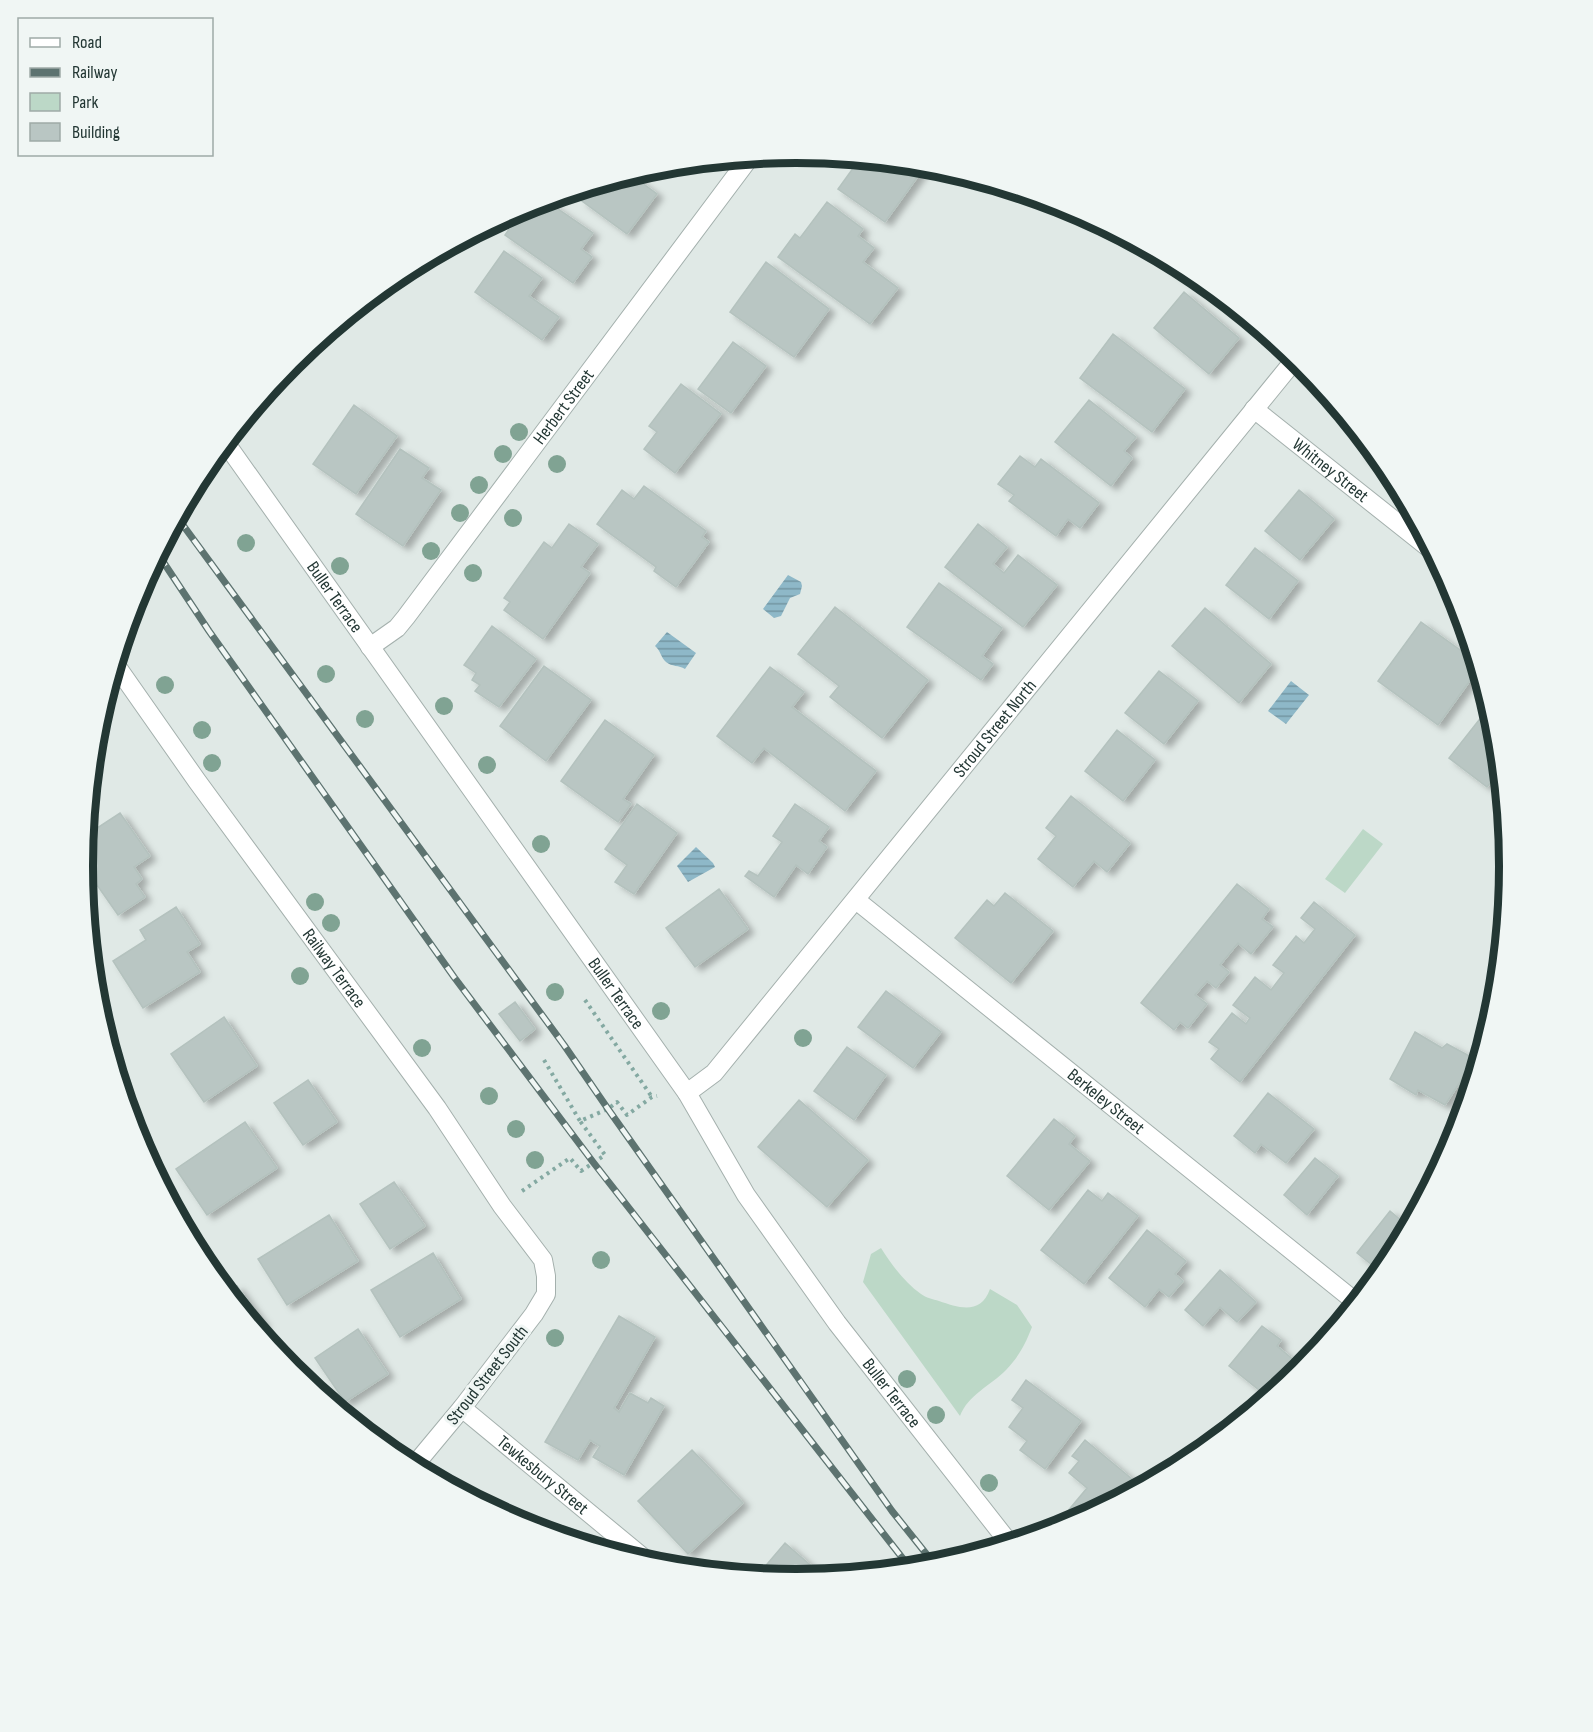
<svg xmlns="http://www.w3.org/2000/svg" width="1593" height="1732" viewBox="0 0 1593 1732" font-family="'Sofia Sans Condensed',sans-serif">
  <defs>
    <pattern id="water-rules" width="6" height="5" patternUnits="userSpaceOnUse" patternTransform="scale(1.5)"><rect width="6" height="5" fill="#8eb8c8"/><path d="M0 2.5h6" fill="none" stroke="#7496a3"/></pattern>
    <filter id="shadow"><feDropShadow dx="6" dy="4" stdDeviation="3" flood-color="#0004"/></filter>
  </defs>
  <rect width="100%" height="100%" fill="#e0e9e6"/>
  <path fill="#bcd8c7" d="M1363,829L1383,844L1345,893L1325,879Z
    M881,1248C892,1265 904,1282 921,1294C926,1298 933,1299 939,1301C959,1308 981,1315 990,1289L1017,1305L1032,1327C1025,1345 1019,1356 1006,1370C990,1386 968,1395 960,1416L863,1282L871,1254Z"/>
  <path fill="url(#water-rules)" d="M788,575L801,582L802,586L800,594L790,598L781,616L774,618L763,609Z
    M667,632L696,653L685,669C679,665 672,667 666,662C661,658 661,651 655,646Z
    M1291,681L1309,695L1286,724L1268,711Z
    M696,847L713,863L715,867L688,882L677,866Z"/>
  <path fill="#b9c6c3" stroke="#b4c2be" stroke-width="1.5" filter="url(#shadow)" d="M857,158L907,163L921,172L885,222L838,189L859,160Z
    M630,174L657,194L627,234L582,201L593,185Z
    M545,200L593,233L581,249L592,257L573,283L505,235L525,206Z
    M827,202L863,229L858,236L874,248L863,262L898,288L870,324L778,257L795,234L800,238Z
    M504,251L542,278L529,296L559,317L542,340L475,292Z
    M1171,260L1193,273L1251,320L1249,323L1166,266Z
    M766,262L829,309L794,357L730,312Z
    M1184,292L1239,338L1209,374L1154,328Z
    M1113,334L1185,389L1152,432L1080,378Z
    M733,342L766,366L731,413L698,389Z
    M681,384L721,414L675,473L644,449L657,432L649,426Z
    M1089,400L1136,437L1124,451L1132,458L1111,486L1055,442Z
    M354,405L397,436L356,494L313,464Z
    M1369,443L1390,470L1395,479L1361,453Z
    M400,449L429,468L422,478L441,490L403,546L356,514Z
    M1020,456L1035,467L1041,459L1099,503L1080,528L1068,519L1056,536L1009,501L1014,495L998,484Z
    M644,486L706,531L702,537L709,542L676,587L654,571L656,567L597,524L622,490L634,499Z
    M1299,490L1334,519L1300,560L1265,531Z
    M569,524L598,544L581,567L590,573L543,639L504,610L510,602L504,598L544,542L552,548Z
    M978,524L1007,547L993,564L1004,573L1018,555L1057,585L1023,627L945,567Z
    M1255,548L1298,581L1269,619L1226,585Z
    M939,583L1002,628L982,656L993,664L981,680L907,627Z
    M835,607L928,680L882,738L830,697L839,686L798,654Z
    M1205,608L1271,664L1239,703L1172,646Z
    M1421,622L1477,662L1479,668L1438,725L1378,681Z
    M492,626L536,659L499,707L475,691L480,685L472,680L476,673L464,665Z
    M544,666L591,700L546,761L500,726Z
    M770,667L804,692L792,707L876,771L845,811L764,748L752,763L717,736Z
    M1159,671L1198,701L1164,744L1125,713Z
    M1490,706L1497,727L1501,769L1487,787L1449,758Z
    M605,720L654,755L623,799L631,804L618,822L561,781Z
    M1117,730L1155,760L1123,801L1085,771Z
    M1071,796L1130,843L1107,872L1094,861L1073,887L1038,859L1056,836L1046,828Z
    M637,804L677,833L634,894L615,882L627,865L605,849Z
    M795,804L829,827L819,841L827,847L808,874L796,865L774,897L745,876L749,871L758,876L782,842L773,836Z
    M120,813L150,856L134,867L142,879L136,884L145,897L118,915L83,865L85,836Z
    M1237,884L1269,909L1262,919L1273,927L1251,954L1238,943L1220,965L1229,972L1216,988L1207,981L1195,995L1207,1004L1188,1028L1180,1022L1174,1030L1141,1003Z
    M719,889L748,929L695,967L666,928Z
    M1005,893L1053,931L1011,983L955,938L987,900L994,906Z
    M1314,902L1355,935L1240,1082L1211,1059L1219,1049L1209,1042L1232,1013L1246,1024L1250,1018L1233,1005L1255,977L1271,990L1284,973L1273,965L1296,936L1304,943L1315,929L1301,918Z
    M176,907L200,944L187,952L200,972L143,1008L113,961L146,940L140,930Z
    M886,991L941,1032L913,1068L858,1027Z
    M515,1002L535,1029L520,1041L499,1014Z
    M224,1017L257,1066L204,1102L171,1054Z
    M1415,1032L1442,1048L1447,1044L1475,1059L1445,1105L1418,1090L1416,1095L1390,1079Z
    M847,1047L886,1075L854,1120L814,1091Z
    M308,1080L337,1122L303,1145L274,1103Z
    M1268,1093L1314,1129L1286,1163L1261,1144L1255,1153L1234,1136Z
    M799,1100L868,1160L827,1207L758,1147Z
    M1054,1119L1075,1136L1069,1144L1090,1161L1049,1210L1007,1176Z
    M245,1122L277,1168L207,1215L176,1169Z
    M1315,1158L1338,1176L1307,1215L1284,1195Z
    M394,1182L425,1226L390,1249L360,1204Z
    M1088,1190L1102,1201L1108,1193L1138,1216L1084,1284L1041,1250Z
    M1390,1211L1409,1227L1390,1263L1382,1273L1357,1253Z
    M329,1215L358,1261L287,1305L258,1259Z
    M1147,1230L1186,1261L1175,1274L1183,1281L1169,1297L1159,1289L1145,1307L1109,1278Z
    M433,1253L461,1299L400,1337L371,1290Z
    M1220,1270L1256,1302L1237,1322L1220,1307L1203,1326L1185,1310Z
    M237,1286L264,1324L257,1329L227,1292Z
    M619,1316L655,1337L614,1408L619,1412L630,1393L648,1403L651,1398L664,1406L624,1475L593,1457L600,1446L590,1440L578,1460L545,1442Z
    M1262,1326L1281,1340L1277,1346L1301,1366L1287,1382L1269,1398L1229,1366Z
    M358,1329L388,1374L345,1402L315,1358Z
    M1026,1380L1081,1421L1045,1469L1020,1450L1027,1441L1009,1427L1023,1408L1012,1400Z
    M1085,1440L1132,1479L1112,1503L1078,1521L1067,1512L1087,1488L1069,1473L1079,1461L1072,1456Z
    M692,1450L743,1503L688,1554L638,1501Z
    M785,1543L824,1577L796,1580L757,1576Z"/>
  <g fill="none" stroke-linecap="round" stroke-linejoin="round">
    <defs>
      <g id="minor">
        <path id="s1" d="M1254,409L1434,552"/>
        <path id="s2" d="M225,442L687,1093L746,1195L837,1323L1010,1544"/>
        <path id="s3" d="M370,647L397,628L406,617L750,157"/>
        <path id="s4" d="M115,664L197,781L437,1108L502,1206L543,1260L546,1276V1294L534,1314L462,1408L413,1467"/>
        <path id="s5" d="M856,900L1357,1303"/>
        <path id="s6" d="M687,1093L714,1073L1297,357"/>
        <path id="s7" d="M462,1408L652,1565"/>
      </g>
    </defs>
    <use href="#minor" stroke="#a4b0ad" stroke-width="20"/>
    <path stroke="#84a9a2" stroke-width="4" stroke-dasharray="3 4.5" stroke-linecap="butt" d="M585,1000L652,1097
      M544,1060L580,1121
      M522,1191L570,1158L581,1171L605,1155L580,1121L608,1109L617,1102L627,1115L652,1097L657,1096"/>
    <use href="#minor" stroke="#fff" stroke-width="18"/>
    <defs>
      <path id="rail" d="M177,517L564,1045L608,1109L892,1511L936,1566
        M158,554L209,631L454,977L593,1162L911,1569"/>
    </defs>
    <use href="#rail" stroke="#5d7370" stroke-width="7"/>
    <use href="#rail" stroke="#f0f6f4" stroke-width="4.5" stroke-dasharray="14" stroke-linecap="butt"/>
  </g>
  <g fill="#80a393">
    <circle cx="519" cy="432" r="9"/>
    <circle cx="503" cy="454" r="9"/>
    <circle cx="557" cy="464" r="9"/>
    <circle cx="479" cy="485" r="9"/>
    <circle cx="460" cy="513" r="9"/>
    <circle cx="513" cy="518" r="9"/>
    <circle cx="246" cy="543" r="9"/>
    <circle cx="431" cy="551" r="9"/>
    <circle cx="340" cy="566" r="9"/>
    <circle cx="473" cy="573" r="9"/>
    <circle cx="326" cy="674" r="9"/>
    <circle cx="165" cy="685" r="9"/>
    <circle cx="444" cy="706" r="9"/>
    <circle cx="365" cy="719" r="9"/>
    <circle cx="202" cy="730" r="9"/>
    <circle cx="212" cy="763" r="9"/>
    <circle cx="487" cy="765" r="9"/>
    <circle cx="541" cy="844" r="9"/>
    <circle cx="315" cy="902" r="9"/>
    <circle cx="331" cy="923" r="9"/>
    <circle cx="300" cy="976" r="9"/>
    <circle cx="555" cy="992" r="9"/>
    <circle cx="661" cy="1011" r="9"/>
    <circle cx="803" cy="1038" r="9"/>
    <circle cx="422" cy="1048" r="9"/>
    <circle cx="489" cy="1096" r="9"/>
    <circle cx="516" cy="1129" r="9"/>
    <circle cx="535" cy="1160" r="9"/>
    <circle cx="601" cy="1260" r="9"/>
    <circle cx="555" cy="1338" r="9"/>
    <circle cx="907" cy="1379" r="9"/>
    <circle cx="936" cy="1415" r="9"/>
    <circle cx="989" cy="1483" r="9"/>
  </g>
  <g text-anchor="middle" stroke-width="6" stroke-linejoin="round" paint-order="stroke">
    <g font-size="18" fill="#233734" stroke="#f0f6f4">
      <text dy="6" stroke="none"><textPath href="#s3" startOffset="310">Herbert Street</textPath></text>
      <text dy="6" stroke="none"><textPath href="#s1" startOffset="98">Whitney Street</textPath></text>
      <text dy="6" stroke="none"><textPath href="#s2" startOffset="190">Buller Terrace</textPath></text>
      <text dy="6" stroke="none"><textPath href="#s6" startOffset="478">Stroud Street North</textPath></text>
      <text dy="6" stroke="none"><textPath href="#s4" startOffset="375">Railway Terrace</textPath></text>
      <text dy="6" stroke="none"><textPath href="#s2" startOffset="676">Buller Terrace</textPath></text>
      <text dy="6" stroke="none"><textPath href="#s5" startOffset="321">Berkeley Street</textPath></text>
      <text transform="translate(487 1375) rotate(-52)" y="6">Stroud Street South</text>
      <text dy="6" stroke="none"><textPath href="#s2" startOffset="1162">Buller Terrace</textPath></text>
      <text dy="6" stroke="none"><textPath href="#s7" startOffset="105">Tewkesbury Street</textPath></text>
    </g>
  </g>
  <path d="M0 0H1593V1732H0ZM93 866a703 703 0 1 1 1406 0a703 703 0 1 1-1406 0Z" fill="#f0f6f4" fill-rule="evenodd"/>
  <path fill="none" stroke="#233734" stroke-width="8" d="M93 866a703 703 0 1 1 1406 0a703 703 0 1 1-1406 0Z"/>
  <rect x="18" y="18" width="195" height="138" fill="#f0f6f4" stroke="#9eaaa7" stroke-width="1.5"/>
  <rect x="30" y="38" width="30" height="9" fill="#ffffff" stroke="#9eaaa7" stroke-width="1.5"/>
  <text x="72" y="48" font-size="18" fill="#233734">Road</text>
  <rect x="30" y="68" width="30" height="9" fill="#5d7370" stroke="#9eaaa7" stroke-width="1.5"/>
  <text x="72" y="78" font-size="18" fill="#233734">Railway</text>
  <rect x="30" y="93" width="30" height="18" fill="#bcd8c7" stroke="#9eaaa7" stroke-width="1.5"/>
  <text x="72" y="108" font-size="18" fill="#233734">Park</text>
  <rect x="30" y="123" width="30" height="18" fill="#b9c6c3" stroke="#9eaaa7" stroke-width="1.5"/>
  <text x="72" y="138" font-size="18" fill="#233734">Building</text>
</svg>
